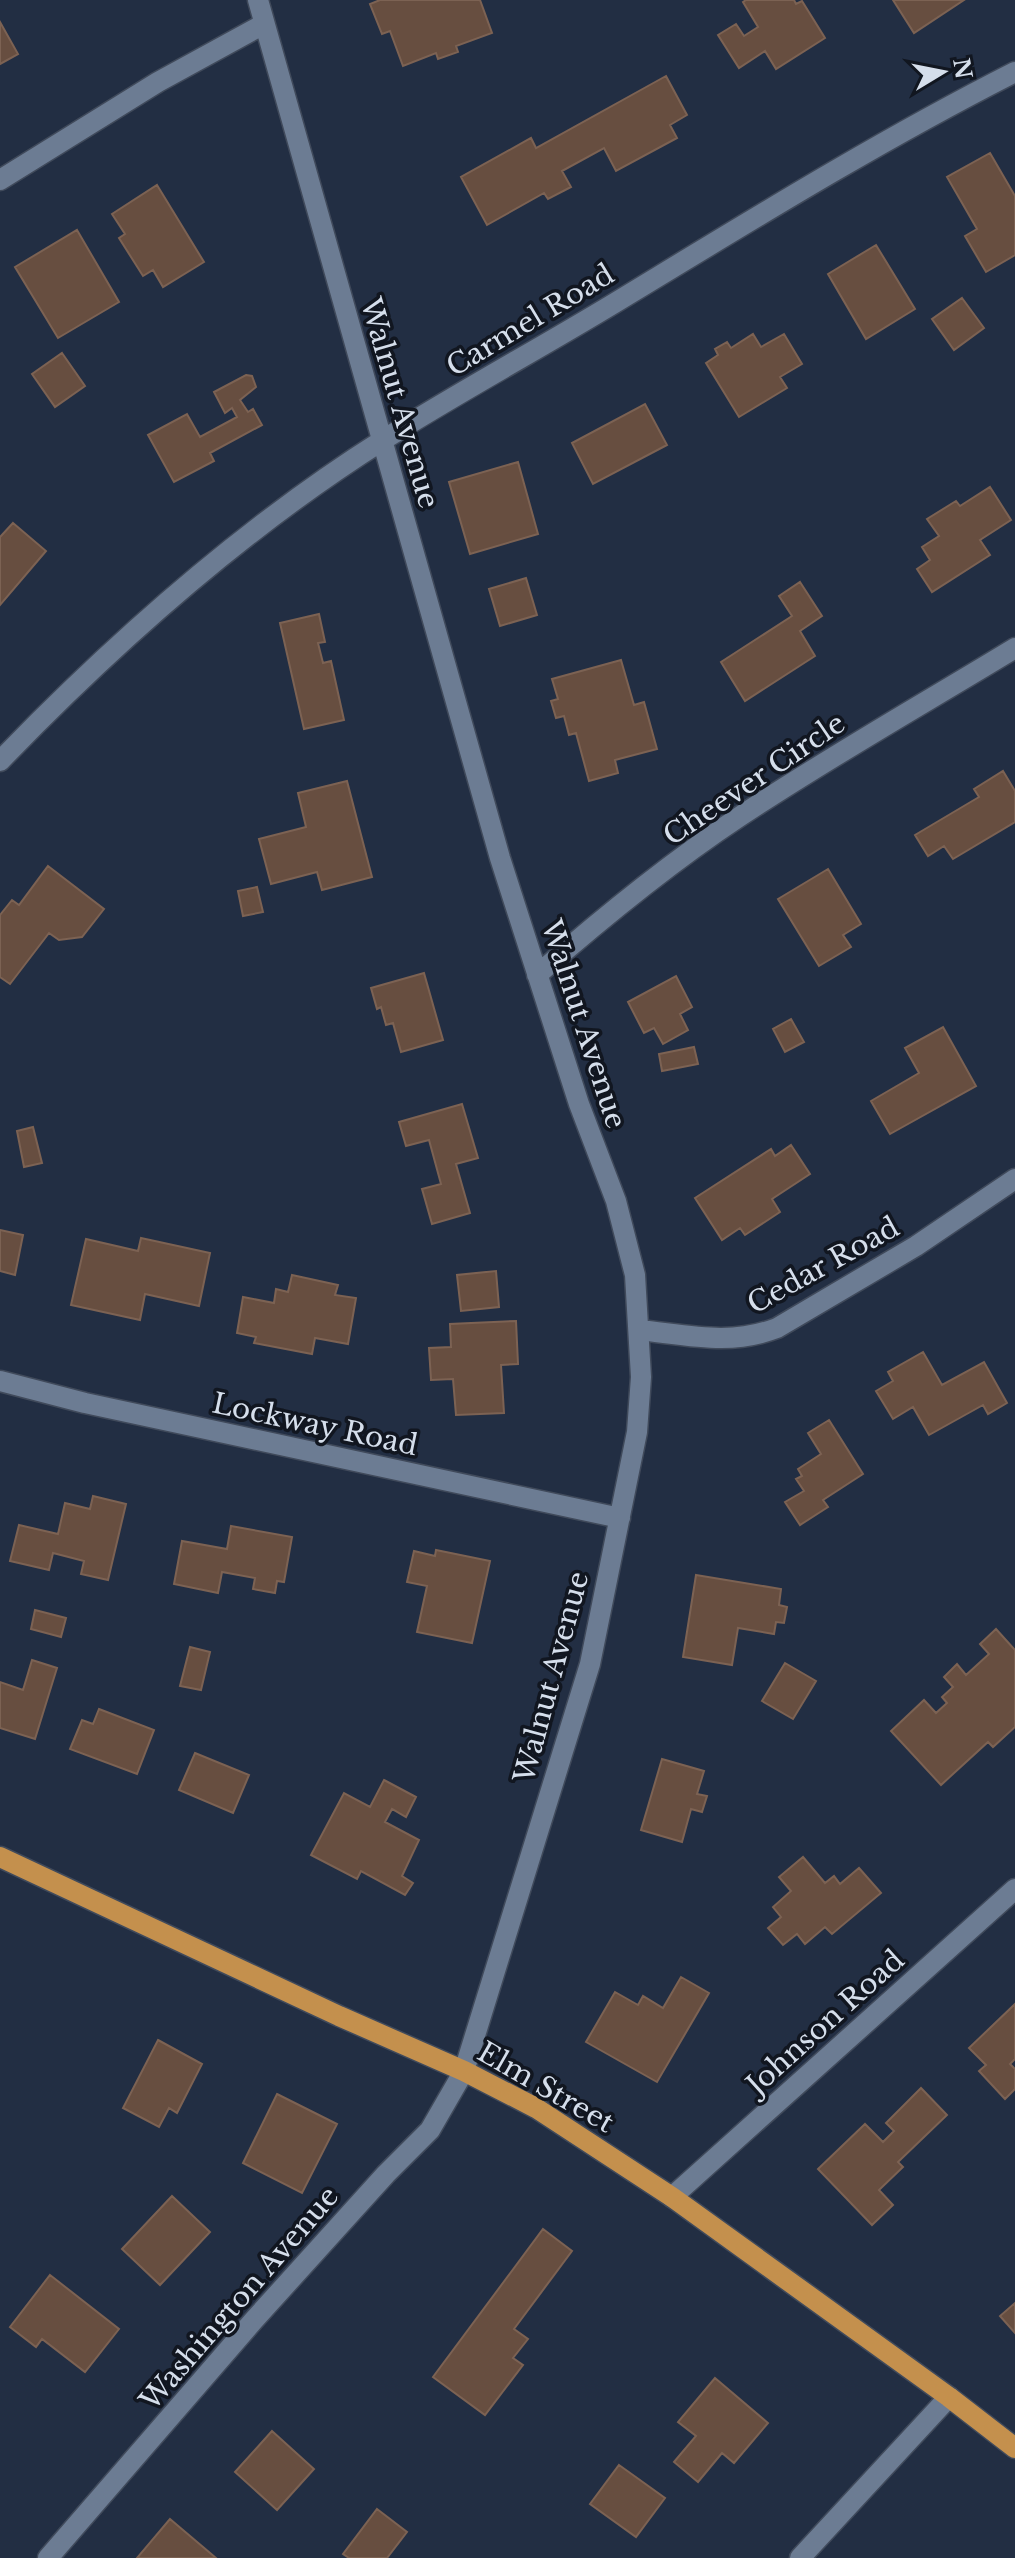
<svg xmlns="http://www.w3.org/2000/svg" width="1015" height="2558" viewBox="0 0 1015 2558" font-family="'Libre Baskerville',serif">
  <rect width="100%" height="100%" fill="#222e43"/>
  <path fill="#674e40" stroke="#7c6253" stroke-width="2" d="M380,0H480L492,33L456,46L458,52L438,59L436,53L403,66L390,31L382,34L370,4Z
    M746,0H794L796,4L802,1L825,38L776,69L765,51L739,68L718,35L736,24L744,36L758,27L743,2Z
    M893,0H964L914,33Z
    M0,22L18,54L0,64Z
    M666,76L687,115L670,125L677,138L616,171L604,148L562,171L571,187L548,199L544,193L487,225L461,177L531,138L536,148Z
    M990,153L1015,196V255L986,272L965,236L977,229L947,177Z
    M157,185L204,262L163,287L153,270L143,276L119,238L125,234L112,214Z
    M77,230L119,302L58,338L15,267Z
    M876,245L915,309L866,339L828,274Z
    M962,298L984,328L954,350L932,319Z
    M753,334L761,347L784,334L802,364L780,377L787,388L739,417L706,363L718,355L715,349L727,342L731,348Z
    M62,353L85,386L55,407L32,374Z
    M246,375L252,376L256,387L240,400L248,412L253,409L262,425L210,453L214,461L174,482L148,435L187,414L200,437L237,417L232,408L225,413L214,392Z
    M645,404L667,445L593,484L572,443Z
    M518,462L538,534L470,554L449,482Z
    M990,487L1011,520L980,540L990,555L932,592L917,569L930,560L922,547L939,536L927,519L956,501L960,506Z
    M13,523L46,551L0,605V537Z
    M526,578L537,615L500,626L489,589Z
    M800,582L822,616L800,631L815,656L745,701L721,662L792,616L779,596Z
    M319,614L325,642L318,643L323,663L331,661L344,720L304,729L280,623Z
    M621,660L634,705L644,702L657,749L615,760L618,773L589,781L576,733L569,735L564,716L556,718L551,701L558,699L552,679Z
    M1003,771L1015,791V822L953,859L944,846L928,856L915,835L979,797L974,789Z
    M347,781L372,877L322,890L317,872L271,884L259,839L306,827L298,793Z
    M48,866L104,909L82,937L59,940L49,933L10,984L0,977V915L12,900L19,905Z
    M828,869L861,924L843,935L851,947L819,966L778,899Z
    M257,887L263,912L243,916L238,891Z
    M424,973L443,1040L401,1052L393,1023L386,1025L381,1007L377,1009L371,988Z
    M676,976L692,1007L680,1014L688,1030L663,1044L654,1028L644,1033L628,1002Z
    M791,1019L804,1042L785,1052L773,1029Z
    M943,1027L976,1086L890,1134L871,1101L919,1073L905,1048Z
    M694,1047L698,1064L662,1071L659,1054Z
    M462,1104L478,1158L456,1164L470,1213L432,1224L422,1189L441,1184L429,1140L406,1146L399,1122Z
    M33,1127L42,1163L24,1167L17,1131Z
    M791,1145L810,1174L772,1199L780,1212L745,1235L740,1228L722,1240L695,1198L771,1149L775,1156Z
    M0,1230L23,1235L15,1275L0,1271Z
    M141,1238L210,1253L199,1306L145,1294L140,1320L71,1305L86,1239L138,1251Z
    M496,1271L499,1307L461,1311L457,1275Z
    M292,1275L338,1285L335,1295L356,1298L348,1344L315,1338L312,1354L254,1343L256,1337L237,1333L243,1297L274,1303L276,1289L288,1292Z
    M516,1321L518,1364L501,1365L504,1413L456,1415L453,1379L431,1380L429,1348L451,1347L450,1324Z
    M923,1352L942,1385L984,1362L1007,1403L988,1414L983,1405L929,1435L913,1407L893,1419L876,1391L893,1381L888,1372Z
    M829,1420L863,1474L823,1500L828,1507L800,1525L785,1502L804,1491L796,1479L802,1476L798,1469L821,1454L808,1433Z
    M93,1496L126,1504L108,1580L81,1574L84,1561L53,1553L49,1570L10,1561L19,1525L58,1534L65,1503L90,1509Z
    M231,1526L292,1537L284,1582L277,1581L275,1593L253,1589L255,1578L222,1572L218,1593L174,1584L182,1541L227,1549Z
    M436,1550L490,1561L472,1643L417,1632L427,1586L407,1582L414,1551L435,1556Z
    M696,1575L781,1589L779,1605L787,1607L784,1623L776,1622L774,1634L738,1628L732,1665L683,1657Z
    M35,1610L66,1618L61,1637L31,1629Z
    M996,1629L1015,1650V1727L993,1747L988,1742L941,1785L891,1731L924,1700L936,1713L947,1703L942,1697L953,1687L944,1677L957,1664L966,1675L989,1654L980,1644Z
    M190,1647L210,1652L201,1690L180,1686Z
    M32,1660L57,1668L35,1739L0,1728V1682L23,1690Z
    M785,1663L816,1681L793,1719L762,1701Z
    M99,1709L154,1730L137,1774L70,1749L82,1720L93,1724Z
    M195,1753L249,1775L233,1813L179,1790Z
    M662,1759L704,1771L697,1794L707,1796L702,1812L691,1809L682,1842L641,1830Z
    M384,1780L416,1797L406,1817L392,1809L385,1822L419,1840L402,1876L413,1883L405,1895L361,1871L357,1879L311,1855L344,1793L370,1807Z
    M803,1857L825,1883L834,1876L840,1884L859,1868L881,1893L832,1934L825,1927L805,1944L797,1934L783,1945L768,1928L781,1917L773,1907L791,1891L779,1877Z
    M681,1977L709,1993L657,2082L586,2042L615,1992L638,2005L643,1996L663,2008Z
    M1015,2004V2059L1010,2064L1015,2069V2089L1005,2099L979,2071L986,2065L969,2048Z
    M158,2040L202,2064L177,2113L169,2108L159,2127L123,2108Z
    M921,2088L947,2115L898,2162L903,2167L879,2190L893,2205L872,2225L818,2169L865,2124L883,2142L894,2131L886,2123Z
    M277,2094L337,2124L302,2193L243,2163Z
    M172,2196L210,2232L160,2285L122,2249Z
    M543,2229L572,2251L514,2329L528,2339L513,2358L523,2365L485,2415L433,2377Z
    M50,2275L119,2329L85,2372L42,2339L36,2347L10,2327Z
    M1015,2303V2333L1000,2316Z
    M715,2378L768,2423L734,2463L722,2453L698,2482L674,2462L696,2436L678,2422Z
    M272,2431L314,2469L277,2510L235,2472Z
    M619,2465L665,2498L636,2537L590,2504Z
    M377,2509L407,2532L387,2558H349L343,2554Z
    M170,2519L216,2558H137Z"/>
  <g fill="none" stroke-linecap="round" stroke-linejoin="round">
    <defs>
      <path id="minor" d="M0,180L158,82L264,24
        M0,761C116,641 242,529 383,440C459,392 537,350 613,304C745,224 877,142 1015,72
        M537,975C601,919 668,864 739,817C829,757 923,704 1015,648
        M639,1330C688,1335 730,1346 777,1328L916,1246L1015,1179
        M0,1381L85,1403L620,1518
        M672,2197L1015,1889
        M48,2558L254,2320L386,2174L430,2130L464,2071L590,1664L637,1432L641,1377L635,1275L616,1201L579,1104L500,858L258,0
        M800,2558L949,2397"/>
      <path id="major" d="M0,1857L339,2016L464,2071L536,2108L672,2197L949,2397L1015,2448"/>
    </defs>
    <use href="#minor" stroke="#404a5b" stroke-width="23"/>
    <use href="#major" stroke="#404a5b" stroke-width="23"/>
    <use href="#minor" stroke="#6c7c93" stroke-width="20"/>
    <use href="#major" stroke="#c4904d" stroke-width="20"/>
  </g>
  <g text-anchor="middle" stroke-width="7" stroke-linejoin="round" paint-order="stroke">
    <g font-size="28" fill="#d5deeb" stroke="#111620">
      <text transform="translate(530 320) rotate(-31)" y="10">Carmel Road</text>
      <text transform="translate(400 403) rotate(74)" y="10">Walnut Avenue</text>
      <text transform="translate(754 779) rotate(-34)" y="10">Cheever Circle</text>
      <text transform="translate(584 1024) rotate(72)" y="10">Walnut Avenue</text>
      <text transform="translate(823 1265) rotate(-29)" y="10">Cedar Road</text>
      <text transform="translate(315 1424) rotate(12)" y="10">Lockway Road</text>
      <text transform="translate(551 1677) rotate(-75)" y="10">Walnut Avenue</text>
      <text transform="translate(825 2022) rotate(-42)" y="10">Johnson Road</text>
      <text transform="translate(546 2087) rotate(30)" y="10">Elm Street</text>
      <text transform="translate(239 2298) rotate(-49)" y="10">Washington Avenue</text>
    </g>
  </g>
  <g transform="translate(943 72) rotate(80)" stroke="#111620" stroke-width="6" paint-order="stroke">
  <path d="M0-6L14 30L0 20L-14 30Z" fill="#d5deeb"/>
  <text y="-12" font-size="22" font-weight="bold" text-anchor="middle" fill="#d5deeb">N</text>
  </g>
</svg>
